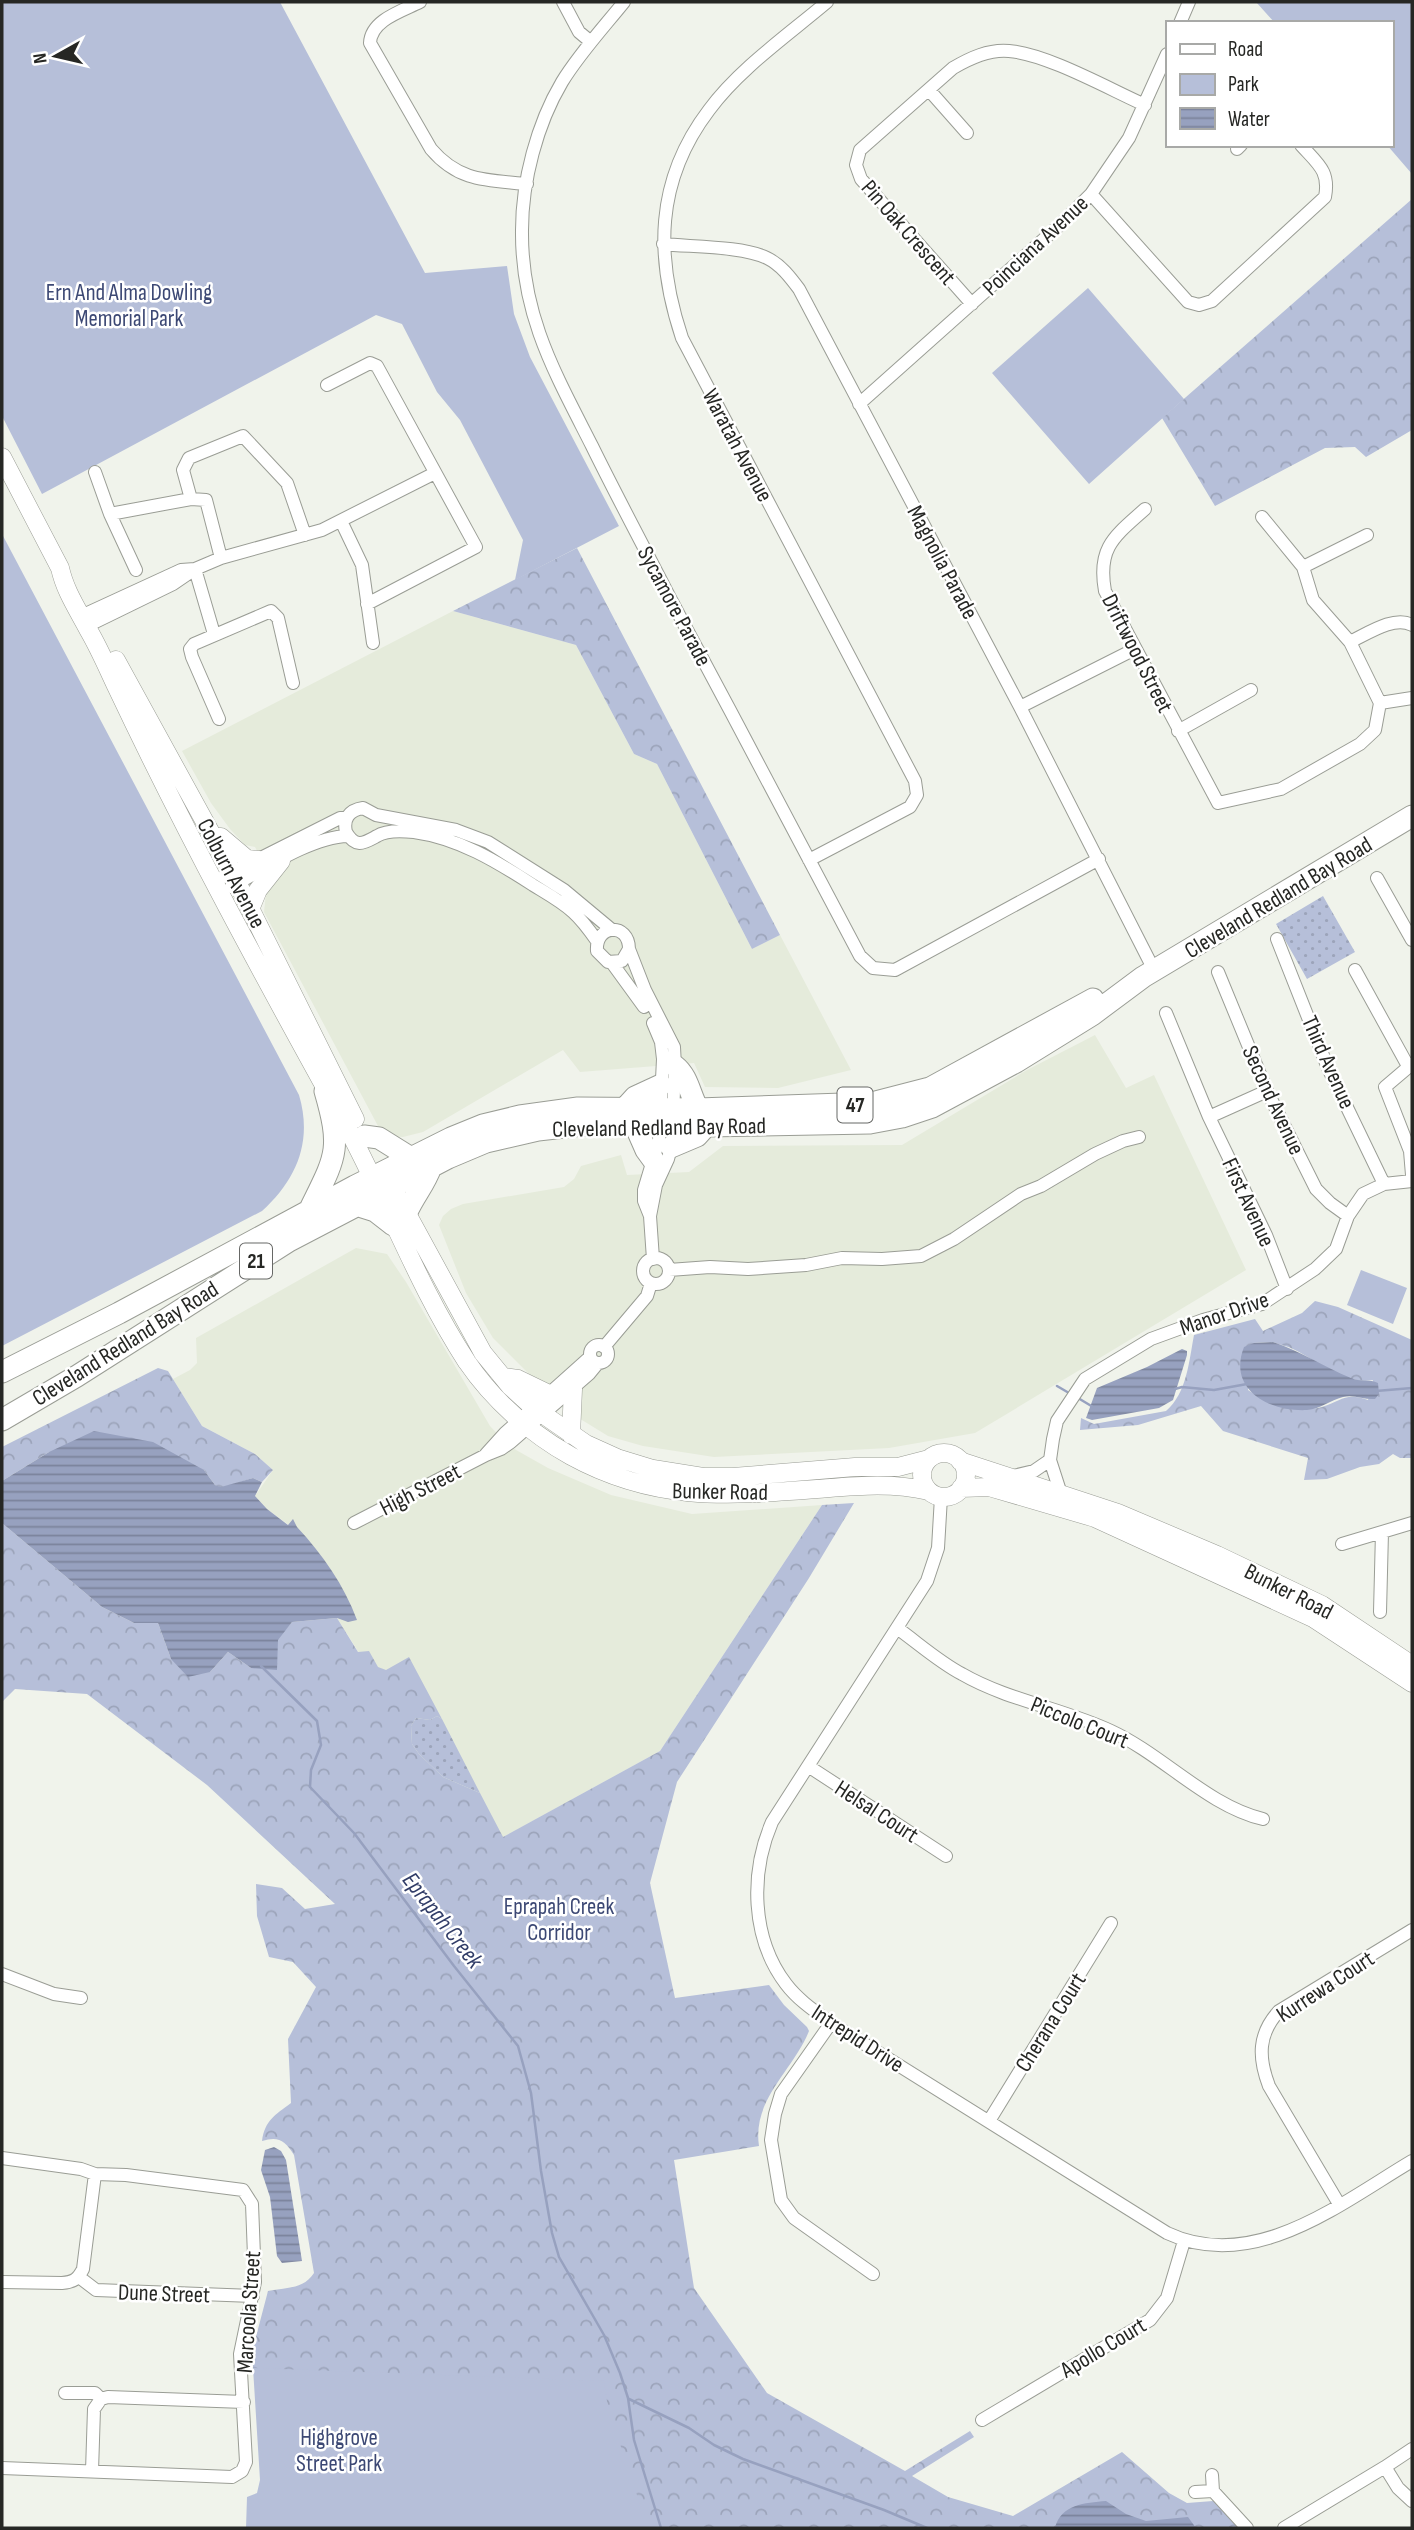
<svg xmlns="http://www.w3.org/2000/svg" width="1414" height="2530" viewBox="0 0 1414 2530" font-family="'Sofia Sans Condensed',sans-serif">
  <defs>
    <pattern id="grass-dots" width="8" height="8" patternUnits="userSpaceOnUse" patternTransform="scale(1.75)"><rect width="8" height="8" fill="#b6bfd9"/><path d="M2 2h.1M6 6h.1" fill="none" stroke="#9ca4ba" stroke-width="1.8" stroke-linecap="round"/></pattern>
    <pattern id="forest-crowns" width="20" height="18" patternUnits="userSpaceOnUse" patternTransform="scale(1.75)"><rect width="20" height="18" fill="#b6bfd9"/><path d="M2 6a3 3 0 1 1 6 0M12 15a3 3 0 1 1 6 0" fill="none" stroke="#9ca4ba"/></pattern>
    <pattern id="water-rules" width="6" height="5" patternUnits="userSpaceOnUse" patternTransform="scale(1.75)"><rect width="6" height="5" fill="#97a1bf"/><path d="M0 2.5h6" fill="none" stroke="#7b839b"/></pattern>
  </defs>
  <rect width="100%" height="100%" fill="#f0f3eb"/>
  <path fill="#e5ebdb" d="M453,611L576,645L634,754L657,764L752,949L780,935L851,1070L778,1088L705,1087L694,1063L580,1072L563,1050L423,1132L403,1137L388,1136L378,1126L264,912L266,893L274,883L255,847L245,845L230,829L211,803L182,751Z
    M1095,1035L1126,1088L1154,1075L1246,1270L975,1433L889,1448L714,1457L643,1446L608,1436L564,1409L493,1338L466,1293L439,1225L443,1216L451,1209L463,1204L564,1187L574,1179L581,1166L621,1155L627,1175L689,1172L723,1146L902,1145L1027,1070Z
    M356,1248L387,1254L406,1282L490,1426L509,1446L548,1468L611,1495L692,1514L822,1505L660,1751L460,1861L356,1648L337,1618L289,1525L267,1509L255,1496L273,1470L255,1454L202,1426L173,1379L190,1370L197,1363L196,1338Z"/>
  <path fill="url(#grass-dots)" d="M1323,896L1355,952L1307,979L1276,924Z
    M437,1716L442,1719L480,1793L443,1777L419,1754L412,1744L411,1726L416,1718L430,1720Z"/>
  <path fill="url(#forest-crowns)" fill-rule="evenodd" d="M1412,199V430L1366,457L1355,447L1325,448L1215,506L1162,418Z
    M577,548L780,935L752,949L657,764L634,754L576,645L453,611Z
    M1315,1301L1338,1307L1412,1340L1411,1458H1400L1393,1454L1379,1464L1360,1467L1327,1479L1304,1480L1308,1458L1223,1431L1201,1406L1138,1425L1080,1430L1081,1418L1094,1424L1166,1411C1187,1393 1189,1361 1194,1335L1255,1319L1263,1331L1302,1313ZM1273,1342C1280,1345 1288,1346 1295,1350C1318,1361 1345,1385 1373,1380L1368,1400C1345,1392 1342,1401 1322,1407C1317,1409 1310,1408 1305,1408C1282,1407 1267,1403 1248,1390L1254,1343Z
    M158,1368L168,1371L202,1426L255,1454L273,1470L262,1482L253,1478L221,1488L215,1485L204,1470L49,1452L2,1481V1447Z
    M854,1503L809,1578L677,1782L650,1883L675,1998L769,1985L784,2005L807,2027L809,2031C793,2071 752,2099 759,2146L674,2160L694,2288L767,2393L905,2471L970,2431L974,2437L912,2476L948,2497L1013,2516L1122,2452L1169,2493L1187,2503L1213,2501L1242,2528H395L253,2372V2348L268,2291C286,2287 303,2290 314,2273L294,2155C285,2140 278,2136 262,2141C265,2120 275,2115 291,2103L288,2039L316,1987L293,1962L269,1957L257,1916L256,1884L282,1888L305,1909L335,1904L207,1785L87,1694L15,1689L2,1702V1523L102,1607L134,1623H158L171,1659L210,1672L228,1652L251,1668L292,1622L337,1618L358,1652L369,1651L378,1667L386,1670L409,1657L442,1719L437,1716L430,1720L416,1718L411,1726L412,1744L419,1754L443,1777L480,1793L503,1837L660,1751L822,1505Z"/>
  <path fill="#b6bfd9" d="M2,2H280L425,273L507,266L514,314L530,357L619,526L515,580L523,540L460,420L437,392L402,324L376,315L42,494L2,416Z
    M1256,2H1412V174L1387,145H1391V23H1275Z
    M1088,288L1184,399L1089,484L992,373Z
    M2,534L299,1095C313,1142 296,1180 262,1211L2,1346Z
    M1361,1270L1407,1288L1393,1324L1347,1305Z
    M253,2368L604,2381L608,2408L648,2528H246L247,2497L257,2493L260,2480Z"/>
  <path fill="url(#water-rules)" d="M1273,1342C1301,1351 1324,1367 1351,1378C1360,1382 1370,1379 1378,1383L1379,1394L1375,1399C1364,1400 1354,1394 1343,1397C1330,1400 1321,1409 1307,1410C1270,1412 1227,1390 1244,1347L1254,1343Z
    M1182,1349L1187,1351V1355L1173,1400L1159,1408L1092,1420L1086,1418L1097,1388L1147,1367Z
    M94,1431L153,1442L204,1470L215,1485L221,1487L253,1478L262,1482L255,1496L267,1509L288,1525L293,1519L297,1527C323,1555 344,1585 357,1620L348,1622L337,1618L292,1622L278,1640L277,1670L251,1668L228,1652L210,1672L188,1677L171,1659L158,1623H134L102,1607L2,1523V1481L49,1452Z
    M274,2147L281,2151L286,2160L302,2261L282,2263L277,2256L270,2197L261,2170L265,2150Z
    M1106,2501L1126,2514L1146,2521L1188,2517L1196,2528H1055C1061,2504 1085,2503 1106,2501Z"/>
  <g fill="none" stroke-linecap="round" stroke-linejoin="round">
    <path stroke="#97a1bf" stroke-width="2.5" d="M1057,1386L1069,1393
      M1175,1389L1182,1387L1214,1390L1247,1384
      M1376,1391L1412,1388
      M1078,1398L1093,1407
      M261,1666L317,1721L321,1745L311,1770L310,1787L354,1833L454,1966L518,2046L531,2093L541,2171L552,2233L559,2257L604,2335L620,2373L628,2398L634,2440L661,2528
      M629,2399L689,2428L714,2445L743,2459L884,2510L927,2528"/>
    <defs>
      <path id="street" d="M420,2C402,11 371,20 370,43L431,149C459,182 487,180 527,184
        M563,2L579,32L591,42
        M624,2C603,28 579,54 562,82C537,124 522,181 522,230C521,315 555,373 592,446C617,497 644,547 670,598C734,717 797,837 860,956L873,968L895,970L1099,859
        M1180,23L1189,2
        M929,90L967,133
        M1237,149L1241,145
        M1091,194L1188,302L1199,305L1212,301L1325,197C1330,171 1318,164 1301,145
        M663,244C691,247 743,246 767,258C781,265 790,277 799,289L1020,707L1154,970
        M972,304L861,179L856,165L860,150L953,68C970,58 989,49 1009,51C1047,54 1109,89 1145,105
        M327,385L370,363L377,366L476,547L367,604
        M859,404L1062,223L1091,194L1129,138L1167,54
        M95,472L110,514L136,570
        M191,499L183,470L189,458L243,436L287,483L305,535
        M1145,509C1115,536 1097,547 1105,591L1218,803L1281,789L1360,744L1375,730L1380,703L1350,642L1313,600L1303,567L1262,517
        M110,514L191,499L206,500L221,558
        M341,521L362,565L373,643
        M1303,567L1367,535
        M195,569L214,634
        M81,616L181,570L195,569L221,558L322,530L435,473
        M87,626L173,584L192,571
        M1350,642C1367,634 1394,615 1412,625
        M1380,703L1412,698
        M1020,707L1135,649
        M219,719L192,657L190,649L194,644L271,611L278,618L293,683
        M1178,731L1251,690
        M809,860L910,807L917,795L915,781L682,338C655,257 655,181 709,110C739,69 788,35 827,2
        M1377,878L1412,940
        M215,881L340,818H346
        M231,887C264,869 311,837 348,836
        M1277,939L1328,1068L1384,1184
        M597,941C590,931 582,920 573,912C561,901 546,893 533,885C496,861 458,838 414,832C404,831 386,830 377,836C364,843 356,849 346,832C343,819 349,810 363,808L376,815L456,830L488,842L564,890L612,930
        M629,949L622,961L608,962L597,951C595,924 629,922 629,949L645,990L674,1047L675,1066L673,1115
        M612,963L644,1007
        M1355,970L1408,1066
        M1218,972L1267,1091L1316,1189L1330,1203L1348,1216
        M1166,1013L1209,1117L1266,1235L1287,1289
        M653,1023L661,1042L663,1059L659,1140L644,1190V1201L650,1216L653,1259
        M1412,1064L1385,1087L1410,1151L1412,1175
        M1209,1117L1267,1091
        M650,1216L656,1185L668,1159L672,1144
        M643 1271a13 13 0 1 1 26 0a13 13 0 1 1-26 0Z
        M669,1270L710,1267L748,1269L806,1265L842,1258L882,1259L921,1256L954,1239L1021,1194L1041,1186L1095,1154L1123,1141L1139,1137
        M590 1354a9 9 0 1 1 18 0a9 9 0 1 1-18 0Z
        M604,1347L647,1296L651,1283
        M486,1454L505,1433L590,1357
        M1009,1477L1034,1471L1050,1460
        M1061,1494L1050,1460L1053,1439L1057,1421L1085,1379L1151,1339L1203,1320L1262,1304L1315,1269L1336,1249L1348,1216L1363,1194L1384,1184L1412,1181
        M941,1497L938,1548L927,1581L772,1822C750,1873 751,1938 786,1984C798,2000 816,2012 831,2023L1167,2233C1254,2274 1341,2203 1412,2161
        M354,1523L486,1455L501,1449L511,1442L589,1374L598,1363
        M1342,1544L1412,1523
        M1380,1612L1382,1532
        M897,1628C918,1643 939,1662 962,1674C1007,1700 1064,1709 1111,1731C1163,1755 1208,1806 1263,1819
        M808,1766L946,1856
        M2,1974L54,1994L81,1998
        M831,2023L781,2094L775,2114L771,2140L781,2200L794,2218L873,2274
        M989,2121L1111,1923
        M2,2158L81,2169L95,2174L126,2175L243,2190L252,2204L255,2282L240,2354L246,2462L242,2471L232,2477L2,2468
        M1339,2204L1269,2086C1258,2057 1258,2034 1279,2011L1412,1930
        M79,2277L96,2290L253,2296
        M2,2282L62,2283C74,2282 78,2279 83,2269L95,2174
        M65,2393H95L101,2399
        M982,2420L1150,2320L1167,2298L1184,2241
        M1412,2449L1385,2467L1398,2488L1412,2501
        M92,2471L94,2409L101,2399L108,2397L244,2402
        M1212,2475L1213,2491
        M1195,2492L1213,2491L1247,2528
        M1284,2528L1385,2467"/>
      <path id="secondary" d="M2,457L60,568C65,591 78,610 89,631C100,650 108,669 117,688C186,834 264,977 342,1118C386,1198 417,1285 467,1362C493,1400 530,1433 571,1456C655,1502 725,1496 817,1489C855,1486 890,1482 929,1491
        M116,660L228,864L355,1119
        M217,837H221L247,859L259,860
        M251,907L258,890L281,861
        M387,1177L483,1353L510,1386L534,1408L586,1444L617,1458L653,1469L703,1477H733L855,1467H898L929,1459
        M503,1377L518,1379L549,1394
        M571,1435L573,1389
        M922 1475a22 22 0 1 1 44 0a22 22 0 1 1-44 0Z
        M960,1461L1118,1513L1217,1555L1322,1605L1412,1665
        M961,1488L989,1487L1095,1518L1313,1618L1412,1683"/>
      <path id="highway" d="M675,1066C688,1076 690,1095 698,1109
        M625,1108L635,1097L661,1085
        M635,1125L646,1150L654,1161
        M364,1136L379,1138L411,1158
        M671,1147L697,1136L706,1126
        M356,1205L375,1211L393,1225
        M310,1209C336,1156 342,1150 325,1091
        M407,1212C414,1196 425,1184 431,1167
        M2,1372L119,1313L355,1186L451,1138L483,1125L520,1116L578,1108L698,1109L872,1103L930,1088L1093,999
        M2,1420L77,1376L289,1241L448,1158L486,1142L538,1130L582,1125L706,1126L870,1123L902,1117L932,1107L1016,1062L1092,1015L1143,977L1412,816"/>
    </defs>
    <use href="#street" stroke="#9a9d95" stroke-width="14"/>
    <use href="#secondary" stroke="#9a9d95" stroke-width="19"/>
    <use href="#highway" stroke="#9a9d95" stroke-width="23"/>
    <use href="#street" stroke="#fff" stroke-width="12"/>
    <use href="#secondary" stroke="#fff" stroke-width="18"/>
    <use href="#highway" stroke="#fff" stroke-width="21"/>
  </g>
  <g text-anchor="middle" stroke-width="5" stroke-linejoin="round" paint-order="stroke">
    <g fill="#fff" stroke="#676866" stroke-width="2">
      <rect x="837.5" y="1087.5" width="35" height="35" rx="5"/>
      <rect x="240" y="1243.5" width="32" height="35" rx="5"/>
    </g>
    <g font-size="21" font-weight="bold" fill="#262724">
      <text x="855" y="1112">47</text>
      <text x="256" y="1268">21</text>
    </g>
    <g font-size="23" fill="#262724" stroke="#fff">
      <text transform="translate(909 232) rotate(49)" y="8">Pin Oak Crescent</text>
      <text transform="translate(1035 245) rotate(-43)" y="8">Poinciana Avenue</text>
      <text transform="translate(738 445) rotate(62)" y="8">Waratah Avenue</text>
      <text transform="translate(943 562) rotate(62)" y="8">Magnolia Parade</text>
      <text transform="translate(675 606) rotate(62)" y="8">Sycamore Parade</text>
      <text transform="translate(1138 653) rotate(63)" y="8">Driftwood Street</text>
      <text transform="translate(232 873) rotate(62)" y="8">Colburn Avenue</text>
      <text transform="translate(1278 897) rotate(-31)" y="8">Cleveland Redland Bay Road</text>
      <text transform="translate(1329 1062) rotate(66)" y="8">Third Avenue</text>
      <text transform="translate(1274 1100) rotate(65)" y="8">Second Avenue</text>
      <text transform="translate(659 1127) rotate(-1)" y="8">Cleveland Redland Bay Road</text>
      <text transform="translate(1249 1202) rotate(65)" y="8">First Avenue</text>
      <text transform="translate(1224 1313) rotate(-19)" y="8">Manor Drive</text>
      <text transform="translate(125 1343) rotate(-32)" y="8">Cleveland Redland Bay Road</text>
      <text transform="translate(420 1489) rotate(-27)" y="8">High Street</text>
      <text transform="translate(720 1491) rotate(1)" y="8">Bunker Road</text>
      <text transform="translate(1289 1591) rotate(27)" y="8">Bunker Road</text>
      <text transform="translate(1080 1722) rotate(22)" y="8">Piccolo Court</text>
      <text transform="translate(877 1811) rotate(33)" y="8">Helsal Court</text>
      <text transform="translate(1325 1986) rotate(-33)" y="8">Kurrewa Court</text>
      <text transform="translate(1050 2022) rotate(-58)" y="8">Cherana Court</text>
      <text transform="translate(858 2038) rotate(33)" y="8">Intrepid Drive</text>
      <text transform="translate(164 2293) rotate(2)" y="8">Dune Street</text>
      <text transform="translate(248 2312) rotate(-86)" y="8">Marcoola Street</text>
      <text transform="translate(1103 2347) rotate(-31)" y="8">Apollo Court</text>
    </g>
    <g font-size="23" fill="#3c4874" stroke="#fff">
      <text x="129" y="300">Ern And Alma Dowling<tspan x="129" dy="26">Memorial Park</tspan></text>
      <text x="559" y="1914">Eprapah Creek<tspan x="559" dy="26">Corridor</tspan></text>
      <text x="339" y="2445">Highgrove<tspan x="339" dy="26">Street Park</tspan></text>
    </g>
    <g font-size="24" font-style="italic" fill="#313d68" stroke="#fff">
      <text transform="translate(443 1920) rotate(52)" y="8">Eprapah Creek</text>
    </g>
  </g>
  <rect width="1414" height="2530" fill="none" stroke="#262724" stroke-width="7"/>
  <rect x="1166" y="21" width="228" height="126" fill="#ffffff" stroke="#a8a9a7" stroke-width="2"/>
  <rect x="1180" y="44" width="35" height="10" fill="#ffffff" stroke="#a8a9a7" stroke-width="2"/>
  <text x="1228" y="56" font-size="21" fill="#262724">Road</text>
  <rect x="1180" y="74" width="35" height="21" fill="#b6bfd9" stroke="#a8a9a7" stroke-width="2"/>
  <text x="1228" y="91" font-size="21" fill="#262724">Park</text>
  <rect x="1180" y="108" width="35" height="21" fill="url(#water-rules)" stroke="#a8a9a7" stroke-width="2"/>
  <text x="1228" y="126" font-size="21" fill="#262724">Water</text>
  <g transform="translate(56 56) rotate(262)" stroke="#ffffff" stroke-width="5" paint-order="stroke">
  <path d="M0-5L12 26L0 18L-12 26Z" fill="#262724"/>
  <text y="-10" font-size="19" font-weight="bold" text-anchor="middle" fill="#262724">N</text>
  </g>
</svg>
